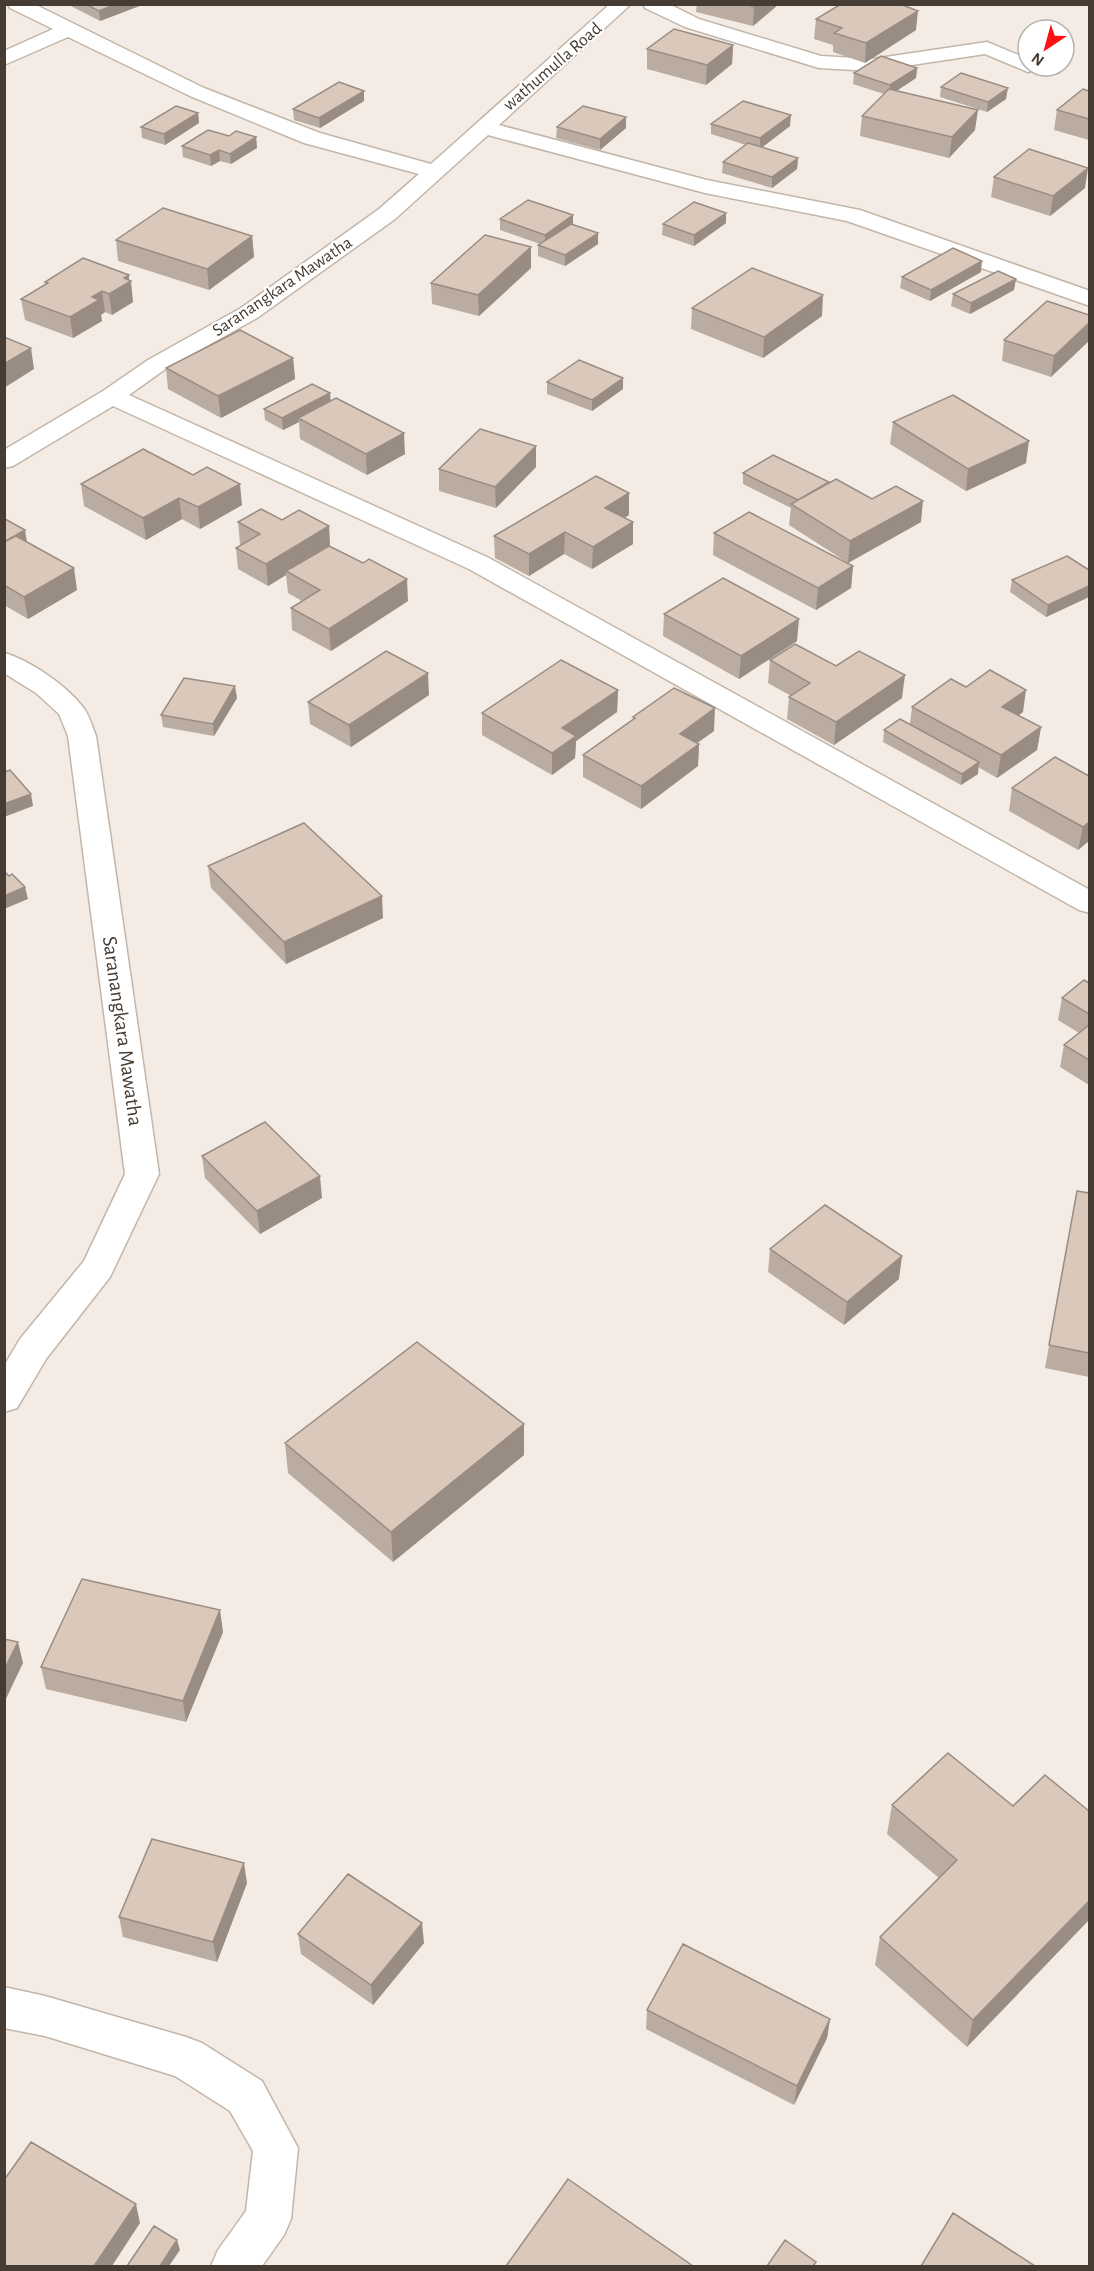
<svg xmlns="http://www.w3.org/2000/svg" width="1094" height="2271" viewBox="0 0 1094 2271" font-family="'Alegreya Sans',sans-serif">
  <rect width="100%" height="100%" fill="#f4ece4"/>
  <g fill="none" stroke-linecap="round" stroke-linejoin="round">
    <defs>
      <path id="minor" d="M8,4H34L204,88L320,133L431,164L610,4H631L499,125L707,180L860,210L1090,291V306L847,221L705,193L488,135L395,219L257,318L164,370L129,395L487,557L1090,890V913L1079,910L469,569L113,406L13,466L4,468V450L103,391L148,360L241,308L379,209L419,174L304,143L190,96L68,37L4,65V51L53,29L10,8Z
        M643,4H669L699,19L821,56L872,59L987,42L1028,59V66H1038L1035,70L1028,72L985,54L872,71L819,68L685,27L645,8Z
        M4,653C28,659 67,686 82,706C89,714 92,726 96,736L159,1174L110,1277L46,1359L17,1408L4,1412V1366L20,1339L84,1261L125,1174L68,736L59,714L36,693L4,673Z
        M4,1987L45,1996L186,2037L202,2043L262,2081L298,2148L291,2219L284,2235L262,2266H211L218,2250L246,2211L253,2151L230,2111L175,2076L45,2036L4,2028Z"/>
    </defs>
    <use href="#minor" stroke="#c3b5a8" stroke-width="3"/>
    <use href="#minor" fill="#fff" fill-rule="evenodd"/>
  </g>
  <path fill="#bbaca1" d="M67,4H142V5L100,21Z
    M697,4H779L753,26L696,12Z
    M816,19L916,30L865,63L833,52V45L814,39Z
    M733,45L732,64L706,85L647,69V49Z
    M917,68L916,78L896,91L975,130L949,158L860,136L862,116L884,94L853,84L854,73Z
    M941,87L1006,99L987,112L940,97Z
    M1089,91V140L1054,130L1057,110Z
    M364,101L320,128L294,120L293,109Z
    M198,113L199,123L165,145L142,138L141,127Z
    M626,117V128L600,150L556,138L557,127Z
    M711,124L790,126L762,147L798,158L797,169L772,188L722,173L723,162L746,145L711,134Z
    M229,136L256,137L257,148L231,164L220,161L211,166L183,157L182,146Z
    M994,177L1085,188L1050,216L991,197Z
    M573,215V224L598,244L565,266L538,256V245L540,244L500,230V219Z
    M726,223L694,246L662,235L663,224Z
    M252,236L254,257L209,290L118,261L116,240Z
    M531,247V268L479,316L432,304L431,283Z
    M981,272L930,301L900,288L902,277Z
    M129,280L133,302L112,315L105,312L101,315L102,321L73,338L25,320L21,299L45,284V282Z
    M1014,290L970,314L951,306L953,294Z
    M692,308L822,316L763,358L691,329Z
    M1089,315L1051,377L1002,361L1004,340Z
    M293,358L295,379L221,418L168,389L166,368Z
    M547,382L623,389L592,411L547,394Z
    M330,401L405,454L367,475L300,439L299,422L283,430L265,420L264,409Z
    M893,422L1026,463L966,491L890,444Z
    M536,467L496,508L439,491V469Z
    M743,473L829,482L828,483L872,499L921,522L848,563L789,525L791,508L743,484Z
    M81,484L242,505L200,529L182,519L146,540L84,506Z
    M629,515L624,518L633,522V544L592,569L564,554L529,576L495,558L494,536Z
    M4,520L77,590L28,619L4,605Z
    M282,520L329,526L330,546L408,601L331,651L292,630L291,608L302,601L288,593L286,575L268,586L238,569L236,548L241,545L240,544L238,522Z
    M714,533L853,566L851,588L816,610L713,555Z
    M1089,570V597L1046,617L1010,592L1012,580Z
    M664,614L797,641L739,679L663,636Z
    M770,660L836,666L902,698L834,745L787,719L789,697L791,696L768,683Z
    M966,687L1023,712L1018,716L1041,727L1037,750L997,778L978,767V774L961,785L883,742L884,730L910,724L912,707Z
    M618,690L617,712L576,741L575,758L552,775L482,735V713Z
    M429,695L351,747L310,724L308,702Z
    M237,698L214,736L163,727L161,715Z
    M633,717L714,731L697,743L699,744L698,766L641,809L583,777V755L633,719Z
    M1089,776V841L1078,850L1009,811L1012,788Z
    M208,866L383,918L286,964L211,888Z
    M1089,983V1085L1060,1067L1064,1045L1079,1033L1058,1020L1062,998Z
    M202,1156L322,1198L260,1234L205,1178Z
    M1077,1191L1089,1193V1377L1045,1368Z
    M770,1249L899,1279L844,1325L768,1272Z
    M524,1424V1455L393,1562L288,1473L285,1443Z
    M223,1632L186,1722L46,1689L41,1667Z
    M1045,1775L967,2047L875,1965L880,1937L939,1878L887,1834L892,1805L1013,1806Z
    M247,1883L217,1962L123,1937L119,1917Z
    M298,1934L424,1943L373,2005L301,1954Z
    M647,2010L830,2019L827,2038L794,2105L646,2029Z"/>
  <path fill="#998c83" d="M116,4H142V5L100,21L99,11Z
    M757,4H779L753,26L754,7Z
    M918,11L916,30L865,63L866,43Z
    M733,45L732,64L706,85L707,65Z
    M917,68L916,78L889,96L890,85Z
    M1008,88L1006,99L987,112L988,102Z
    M364,91V101L320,128L319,118Z
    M978,110L975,130L949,158L952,137Z
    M198,113L199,123L165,145L164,134Z
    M791,115L790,126L760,149V138Z
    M626,117V128L600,150V139Z
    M256,137L257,148L231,164L230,154Z
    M219,150L220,161L211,166L210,155Z
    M798,158L797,169L772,188V177Z
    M1088,168L1085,188L1050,216L1053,196Z
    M726,213V223L694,246V235Z
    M573,215V226L545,246V235Z
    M598,233V244L565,266V255Z
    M252,236L254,257L209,290L207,269Z
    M531,247V268L479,316L478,295Z
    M982,261L981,272L930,301L931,290Z
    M129,275V281H131L133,302L112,315L109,294L124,278Z
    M1016,279L1014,290L970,314L971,303Z
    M102,291L105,312L101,315L102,321L73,338L70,317L92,297Z
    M823,295L822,316L763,358L764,337Z
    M1089,323V341L1051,377L1054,356Z
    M31,348L34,369L4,388V364Z
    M293,358L295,379L221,418L218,396Z
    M623,378V389L592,411V400Z
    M330,393L331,404L298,418L299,422L283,430L282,418Z
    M404,433L405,454L367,475L366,454Z
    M1029,441L1026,463L966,491L968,469Z
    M536,446V467L496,508L495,487Z
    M240,484L242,505L200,529L198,507Z
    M629,493V515L605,530V508Z
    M179,498L182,519L146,540L143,518Z
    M923,501L921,522L848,563L850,541Z
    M633,522V544L592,569L593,547Z
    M329,526L330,548L286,571V575L268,586L266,564Z
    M25,530L27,542L19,546L14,536Z
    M565,532L564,554L529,576V554Z
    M853,566L851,588L816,610L818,588Z
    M74,568L77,590L28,619L24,597Z
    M407,579L408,601L331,651L329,629Z
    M1089,586V597L1046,617L1048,605Z
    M799,619L797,641L739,679L741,656Z
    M428,673L429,695L351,747L349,725Z
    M905,675L902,698L834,745L836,722Z
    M235,686L237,698L214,736L213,724Z
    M618,690L617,712L576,741L575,758L552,775V753L562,728Z
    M1026,690L1023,712L999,729L1002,707Z
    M715,708L714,731L679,756L680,734Z
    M1041,727L1037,750L997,778L1001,755Z
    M699,744L698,766L641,809V786Z
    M979,762L978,774L961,785L962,774Z
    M31,794L33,806L4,817V804Z
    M1089,822V841L1078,850L1083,827Z
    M25,887L28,899L4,909V896Z
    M382,896L383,918L286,964L284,942Z
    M320,1176L322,1198L260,1234L257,1211Z
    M902,1256L899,1279L844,1325L847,1302Z
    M524,1424V1455L393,1562L391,1532Z
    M220,1610L223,1632L186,1722L183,1701Z
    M18,1642L23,1663L4,1703V1670Z
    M244,1863L247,1883L217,1962L213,1942Z
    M1089,1901V1920L967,2047L973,2020Z
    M422,1923L424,1943L373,2005L371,1985Z
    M830,2019L827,2038L794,2105L797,2086Z
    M136,2204L140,2223L112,2266H94Z
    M177,2240L180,2250L169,2266H160Z"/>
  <path fill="#dac8bb" stroke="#998c83" stroke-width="1.5" d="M85,4H116L99,11Z
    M745,4H757L754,7Z
    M841,4H900L918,11L866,43L834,33L842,28L816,19Z
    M674,29L733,45L707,65L647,49Z
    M881,56L917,68L890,85L854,73Z
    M961,73L1008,88L988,102L941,87Z
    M339,82L364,91L319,118L293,109Z
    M889,89L978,110L952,137L862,116Z
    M1083,89L1089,91V119L1057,110Z
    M743,101L791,115L760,138L711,124Z
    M176,106L198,113L164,134L141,127Z
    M583,106L626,117L600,139L557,127Z
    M208,130L229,136L236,131L256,137L230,154L219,150L210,155L182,146Z
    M748,143L798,158L772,177L723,162Z
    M1029,149L1088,168L1053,196L994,177Z
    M528,200L573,215L545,235L500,219Z
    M694,202L726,213L694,235L663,224Z
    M163,208L252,236L207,269L116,240Z
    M571,224L598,233L565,255L538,245Z
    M485,235L531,247L478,295L431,283Z
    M953,248L982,261L931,290L902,277Z
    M83,258L129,275L124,278L131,281L109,294L102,291L92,297L99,300L70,317L21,299L48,283L45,282Z
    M752,268L823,295L764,337L692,308Z
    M998,271L1016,279L971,303L953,294Z
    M1047,301L1089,315V323L1054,356L1004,340Z
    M240,330L293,358L218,396L166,368Z
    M4,337L31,348L4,364Z
    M579,360L623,378L592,400L547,382Z
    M312,384L330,393L282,418L264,409Z
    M953,395L1029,441L968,469L893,422Z
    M336,398L404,433L366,454L298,418Z
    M480,429L536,446L495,487L439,469Z
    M143,449L193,475L207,467L240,484L198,507L179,498L143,518L81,484Z
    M773,455L829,482L798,500L743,473Z
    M596,476L629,493L605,508L633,522L593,547L565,532L529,554L494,536Z
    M836,479L872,499L896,486L923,501L850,541L791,504Z
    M261,509L282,520L299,510L329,526L266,564L236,548L260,534L238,522Z
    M749,512L853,566L818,588L714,533Z
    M5,519L25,530L4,542V520Z
    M16,536L74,568L24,597L4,585V542Z
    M329,546L363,563L369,559L407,579L329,629L291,608L320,590L286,571Z
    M1067,556L1089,570V586L1048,605L1012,580Z
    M723,578L799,619L741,656L664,614Z
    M795,644L836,666L859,651L905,675L836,722L789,697L810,683L770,660Z
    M386,651L428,673L349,725L308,702Z
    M561,660L618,690L562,728L576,736L552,753L482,713Z
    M990,670L1026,690L1002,707L1041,727L1001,755L912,707L951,679L966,687Z
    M184,678L235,686L213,724L161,715Z
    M674,688L715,708L680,734L699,744L641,786L583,755L635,718L633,717Z
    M900,719L979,762L962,774L884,730Z
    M1055,757L1089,776V822L1083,827L1012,788Z
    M10,770L31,794L4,804V772Z
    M304,823L382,896L284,942L208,866Z
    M4,871L9,876L12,874L25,887L4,896Z
    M1084,980L1089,983V1014L1062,998Z
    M1089,1025V1060L1064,1045Z
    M265,1122L320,1176L257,1211L202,1156Z
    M1077,1191L1089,1193V1353L1049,1345Z
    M825,1205L902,1256L847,1302L770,1249Z
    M417,1342L524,1424L391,1532L285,1443Z
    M82,1579L220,1610L183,1701L41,1667Z
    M4,1639L18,1642L4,1670Z
    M948,1753L1013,1806L1045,1775L1089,1811V1901L973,2020L880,1937L957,1860L892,1805Z
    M152,1839L244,1863L213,1942L119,1917Z
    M348,1874L422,1923L371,1985L298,1934Z
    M683,1944L830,2019L797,2086L647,2010Z
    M31,2142L136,2204L94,2266H4V2180Z
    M568,2179L693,2266H506Z
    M953,2213L1035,2266H921Z
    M154,2226L177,2240L160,2266H127Z
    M785,2240L816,2262L813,2266H767Z"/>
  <g text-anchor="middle" stroke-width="4.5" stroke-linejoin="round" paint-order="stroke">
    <g font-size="18" fill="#473c33" stroke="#fff">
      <text transform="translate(552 66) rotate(-41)" y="6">wathumulla Road</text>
      <text transform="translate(282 286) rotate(-34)" y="6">Saranangkara Mawatha</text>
    </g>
    <g font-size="21" fill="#473c33" stroke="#fff">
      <text transform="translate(123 1031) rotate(82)" y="7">Saranangkara Mawatha</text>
    </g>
  </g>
  <rect width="1094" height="2271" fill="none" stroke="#473c33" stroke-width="12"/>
  <g transform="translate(1046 48) rotate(216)"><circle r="28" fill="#ffffff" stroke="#b5b1ad" stroke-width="1.5"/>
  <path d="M0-4.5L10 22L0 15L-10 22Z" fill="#ff1015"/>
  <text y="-9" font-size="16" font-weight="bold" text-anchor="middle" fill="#473c33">N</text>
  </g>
</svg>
